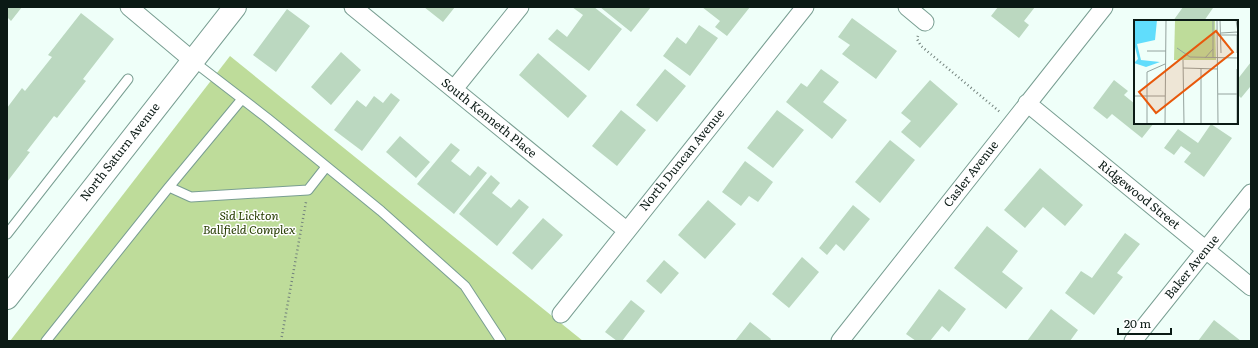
<svg xmlns="http://www.w3.org/2000/svg" width="1258" height="348" viewBox="0 0 1258 348" font-family="Literata,serif">
  <rect width="100%" height="100%" fill="#effff9"/>
  <path fill="#bedc9a" d="M230,56L583,341H10Z"/>
  <path fill="#bbd8c0" d="M7,7H22L11,21L7,17Z
    M424,7H455L443,22Z
    M572,7H594L622,29L589,71L548,39L557,29L567,37L583,15Z
    M600,7H651L631,32Z
    M702,7H750L727,36L715,27L720,21Z
    M998,7H1035L1024,21L1029,25L1019,38L991,16Z
    M1183,7H1212L1213,8L1204,21H1173Z
    M287,9L310,26L276,72L253,55Z
    M81,13L114,39L83,79L86,81L57,118L54,116L27,151L30,152L7,182V108L22,88L25,91L52,57L48,55Z
    M852,18L897,51L876,79L842,54L850,45L838,37Z
    M699,25L718,38L690,76L663,56L677,37L686,44Z
    M341,52L361,70L331,105L311,87Z
    M538,53L587,96L568,118L519,75Z
    M1251,62V88L1250,87L1241,98L1237,94V80Z
    M665,69L686,86L657,122L636,105Z
    M821,69L839,82L823,102L847,120L832,139L786,102L801,83L807,87Z
    M930,80L958,104L920,148L901,132L911,121L901,113Z
    M1114,80L1128,91L1124,95L1135,104V123H1154L1142,138L1112,114L1107,119L1093,108Z
    M391,93L400,100L362,151L334,130L357,100L366,107L374,96L383,103Z
    M621,110L646,130L617,166L592,146Z
    M777,110L804,130L773,168L747,148Z
    M1211,124L1232,138L1204,177L1184,162L1191,153L1181,146L1174,155L1164,148L1178,129L1198,143Z
    M400,136L430,162L416,178L386,152Z
    M890,140L915,160L880,203L855,182Z
    M451,143L460,150L451,161L470,176L478,166L487,173L454,214L417,184Z
    M745,161L773,182L758,202L749,196L741,206L722,192Z
    M1040,168L1083,205L1065,226L1043,207L1025,228L1004,210Z
    M491,175L500,183L492,193L501,200L511,208L519,199L529,207L497,246L459,214Z
    M708,200L736,224L705,259L678,235Z
    M853,205L870,219L844,251L836,244L827,255L819,248Z
    M543,218L563,235L532,270L512,253Z
    M987,226L1018,251L1002,272L1023,288L1006,309L954,268Z
    M1125,233L1140,244L1117,273L1123,277L1094,315L1065,293L1081,271L1092,278Z
    M802,257L819,272L789,308L772,294Z
    M664,260L679,273L661,294L646,281Z
    M939,289L966,309L949,332L942,326L930,341H916L906,334Z
    M631,300L645,311L622,341H617L605,332Z
    M1051,309L1078,330L1070,341H1027Z
    M1214,320L1241,341H1198Z
    M750,322L771,339L770,341H735Z"/>
  <g fill="none" stroke-linecap="round" stroke-linejoin="round">
    <defs>
      <path id="lane" d="M193,61L267,118L381,211L465,286L501,341
        M242,99L169,187L191,197L308,190L326,167
        M7,234L128,79
        M46,341L169,187"/>
      <path id="street" d="M129,7L192,60
        M353,7L626,230
        M907,7L925,22
        M454,89L520,7
        M1027,103L1251,287
        M561,314L805,7
        M840,341L1104,7
        M1133,341L1251,193"/>
      <path id="secondary" d="M7,298L235,7"/>
    </defs>
    <use href="#lane" stroke="#799e92" stroke-width="11"/>
    <use href="#street" stroke="#799e92" stroke-width="19"/>
    <use href="#secondary" stroke="#799e92" stroke-width="24"/>
    <path stroke="#72817c" stroke-width="2.5" stroke-dasharray="1 3" stroke-linecap="butt" d="M918,36L917,39L921,46L1000,112
      M281,341L306,202"/>
    <use href="#lane" stroke="#fff" stroke-width="9"/>
    <use href="#street" stroke="#fff" stroke-width="17"/>
    <use href="#secondary" stroke="#fff" stroke-width="22"/>
  </g>
  <g text-anchor="middle" stroke-width="3" stroke-linejoin="round" paint-order="stroke">
    <g font-size="12" fill="#0b1a15" stroke="#fff">
      <text transform="translate(489 118) rotate(39)" y="4">South Kenneth Place</text>
      <text transform="translate(120 152) rotate(-52)" y="4">North Saturn Avenue</text>
      <text transform="translate(682 160) rotate(-51)" y="4">North Duncan Avenue</text>
      <text transform="translate(971 174) rotate(-52)" y="4">Casler Avenue</text>
      <text transform="translate(1139 195) rotate(39)" y="4">Ridgewood Street</text>
      <text transform="translate(1192 267) rotate(-51)" y="4">Baker Avenue</text>
    </g>
    <g font-size="12" font-style="italic" fill="#263c00" stroke="#fff">
      <text x="249" y="220">Sid Lickton<tspan x="249" dy="14">Ballfield Complex</tspan></text>
    </g>
  </g>
  <g transform="translate(1134 20)">
    <rect width="104" height="104" fill="#effff9"/>
    <path d="M81,0L82,40H40L41,1Z" fill="#bedc9a"/>
    <path d="M0,0H23L21,20L3,24L7,40L26,42L12,47L0,43L4,39L0,23Z" fill="#60ddfc"/>
    <path fill="none" stroke="#94a39e" stroke-width="1" d="M79,0V29M83,0L84,104M86,0L87,33M102,0L104,12M87,13L103,12L104,15M84,15H103V33M43,28L56,37L104,38M13,31H32M71,38L79,29V38M49,40L50,104M49,48L84,49M67,49V104M103,49V104M84,74H104M0,76H31M13,104V52L31,44M31,104L32,0"/>
    <path fill="#e8590c" fill-opacity="0.15" stroke="#e8590c" stroke-width="2" d="M82,11L99,32L22,93L5,72Z"/>
    <rect width="104" height="104" fill="none" stroke="#0b1a15" stroke-width="2"/>
  </g>
  <rect width="1258" height="348" fill="none" stroke="#0b1a15" stroke-width="16"/>
  <path d="M1118 328v6h53v-6" fill="none" stroke="#0b1a15" stroke-width="2"/>
  <text x="1124" y="328" font-size="12" fill="#0b1a15" stroke="#ffffff" stroke-width="3" paint-order="stroke">20 m</text>
</svg>
